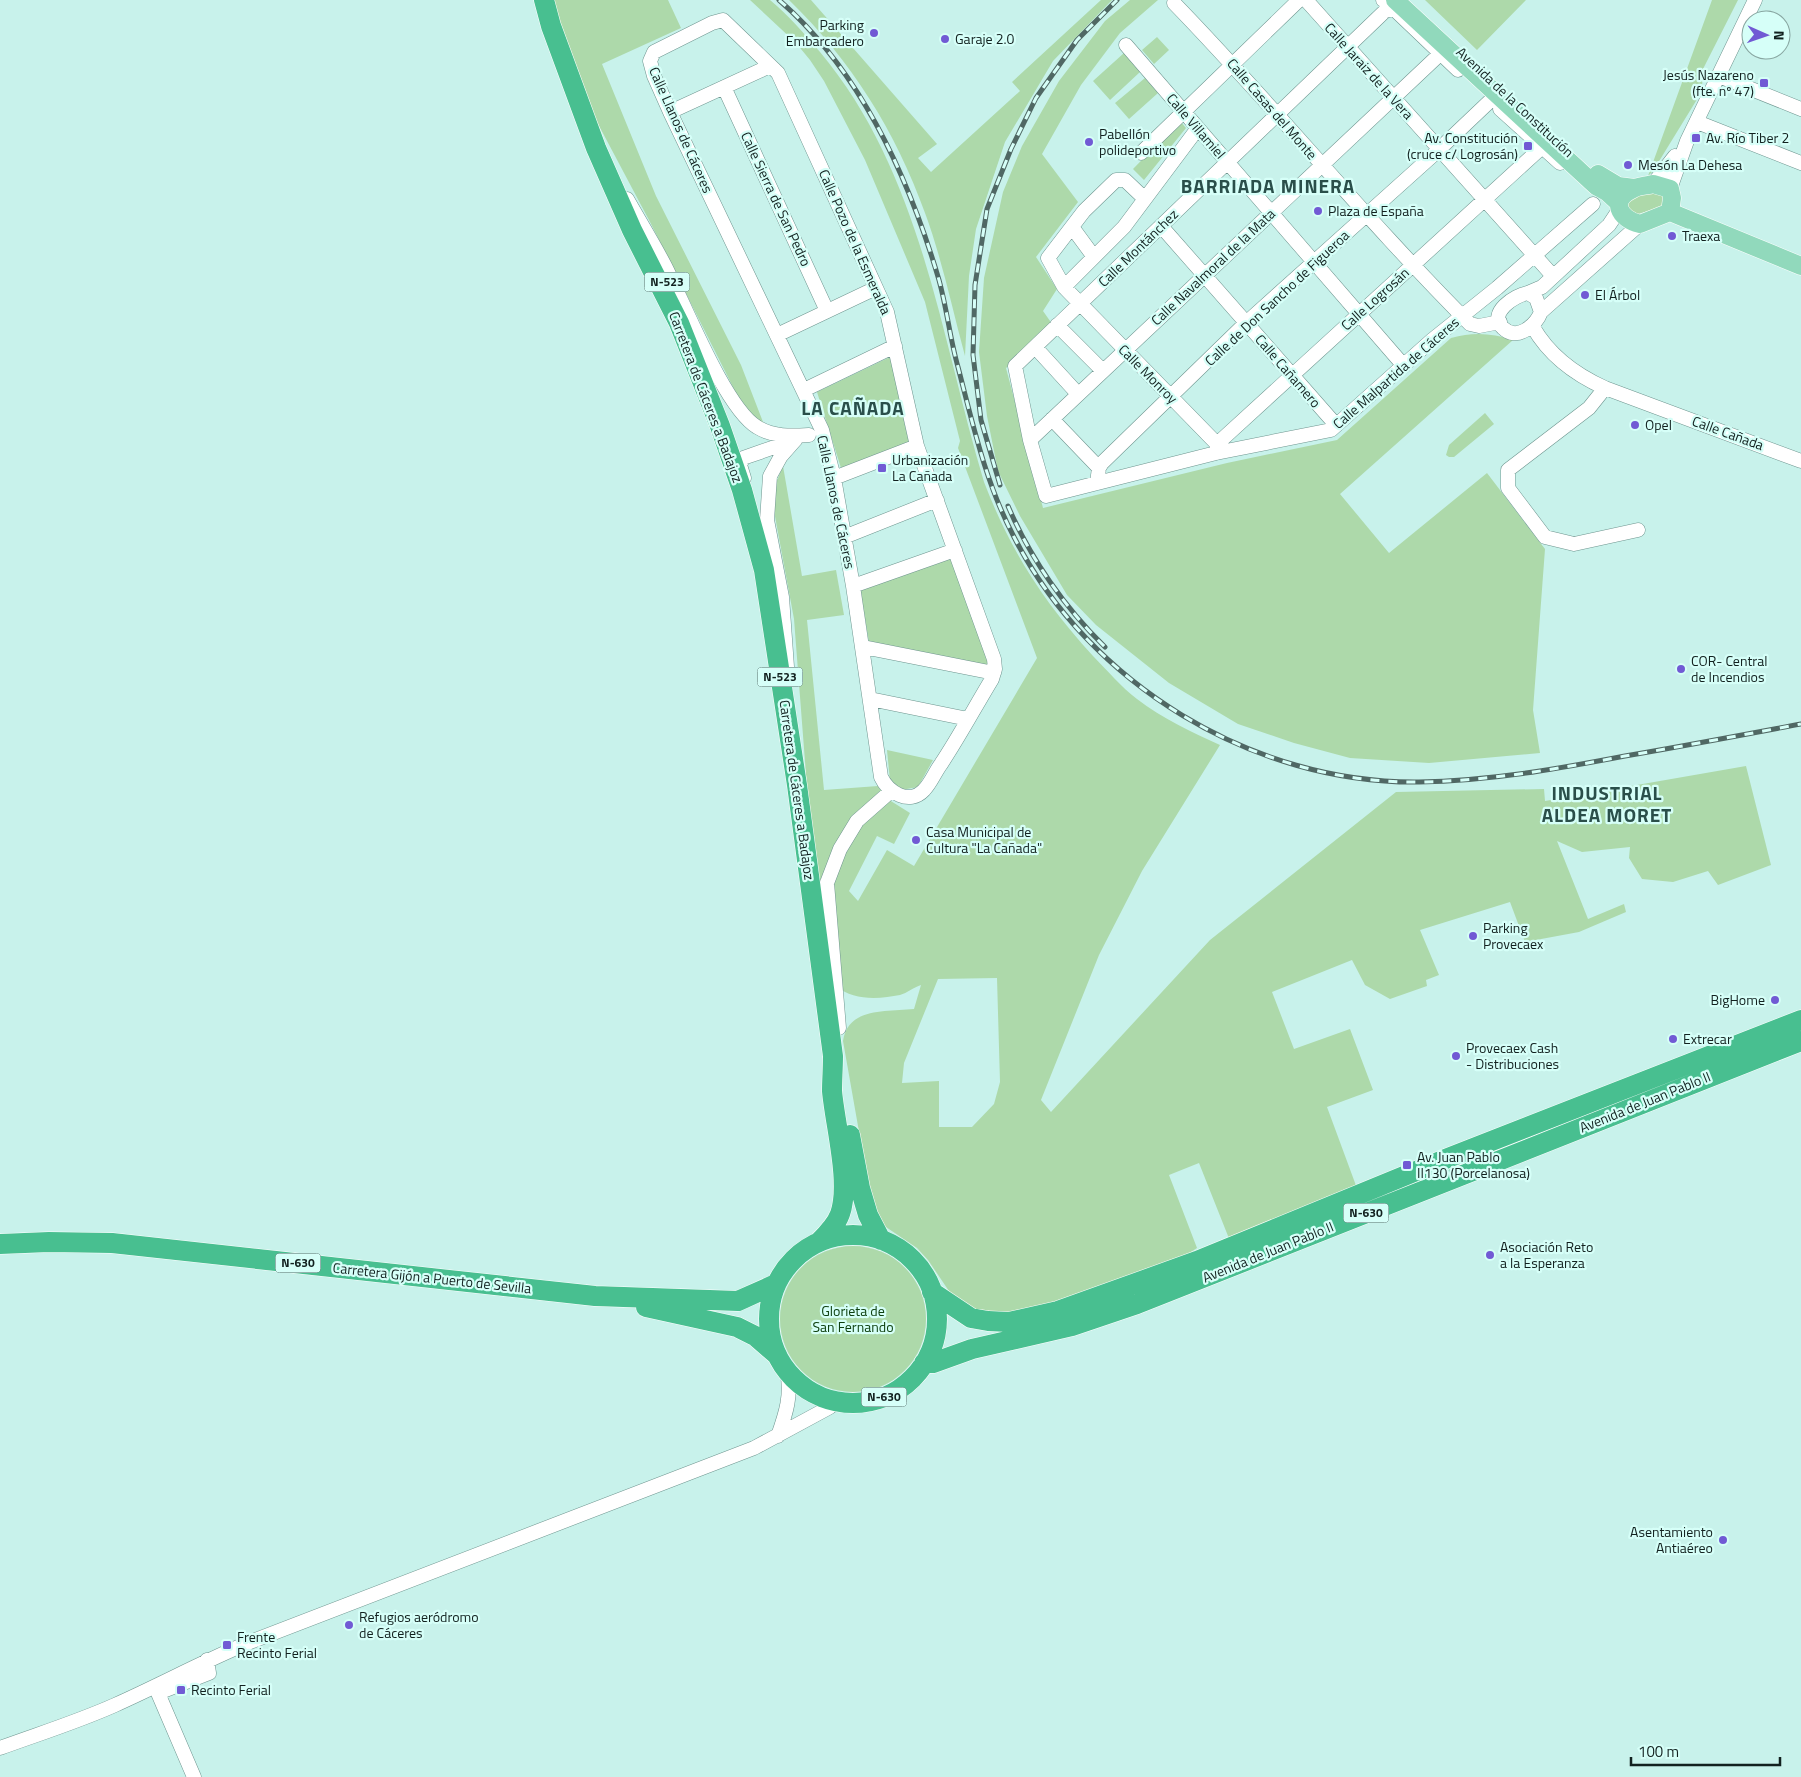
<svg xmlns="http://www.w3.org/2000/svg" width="1801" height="1777" viewBox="0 0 1801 1777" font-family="'Titillium Web',sans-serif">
  <rect width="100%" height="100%" fill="#c8f2eb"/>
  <path fill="#add9aa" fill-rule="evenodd" d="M552,0H668L681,28L602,64L656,196L741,365L763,422H758L741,403L650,222L597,122Z
    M750,0H770C788,15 804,33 820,52C922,174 940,335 984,482C1011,552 1043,601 1093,656C1107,670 1121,687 1137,699C1162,718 1191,732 1220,745L1142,871L1099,955L1041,1100L1051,1112L1210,940L1396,792L1544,789L1545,801L1746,766L1771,865L1718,885L1708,871L1673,882L1642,879L1629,858L1630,847L1582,852L1557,841L1588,919L1624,904L1626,912L1579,932L1525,942L1510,902L1420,930L1439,975L1426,980L1427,986L1390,999L1365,985L1352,960L1272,992L1294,1049L1350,1029L1373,1090L1327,1107L1358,1191L1230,1241L1199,1163L1169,1175L1197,1248L1174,1263L1018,1314L983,1313L953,1297L928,1260L917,1248L880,1223L867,1177L843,1041C848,1007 886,1012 914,1009L921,985C914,987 907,993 900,995C880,999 852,1001 837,986L821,895L808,800L794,619L774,511L776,483L783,466L802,576L836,570L844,615L807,620L824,790L878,786L886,798L910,813L894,844L877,836L849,891L858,901L887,850L914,866L1037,658L958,448L960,441L925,302L865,160L824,81L810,60L796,43ZM997,978L1000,1082L994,1104L972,1127H939V1081L902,1083L904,1063L938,979Z
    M789,0H811L937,144L918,158L931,172L1020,91L1012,82L1101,0H1112L1053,61L1005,142L976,229L969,276L965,356C952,308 942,259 925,213C896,132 851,60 789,0Z
    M1130,0H1158L1120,33L1081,85L1042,154L1078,202L1036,257L1057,289L1043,311L1055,328L1006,368L1043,508L1227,463L1337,440L1451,338C1473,332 1491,333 1513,340L1340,494L1389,553L1487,473L1545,549L1533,710L1540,753L1429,763L1350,758L1294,743L1238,724L1169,683L1096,625L1067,595L1020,516L998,471L987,416L979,352L984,278L1003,192L1022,146L1059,81L1105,21Z
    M1425,0H1526L1477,50Z
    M1712,0H1738L1703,69L1702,87L1696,101L1653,171L1648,176Z
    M1157,37L1169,50L1154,64L1142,50Z
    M1124,53L1140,72L1110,100L1093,81Z
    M1145,78L1158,93L1129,119L1115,103Z
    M1180,121L1186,128L1144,180L1133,169Z
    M1658,190L1665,197V206L1631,216L1627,211V200L1635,195Z
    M890,357L909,443L841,468L817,392Z
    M1485,413L1494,424L1454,457H1449L1446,455L1449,445Z
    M947,548L991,665L987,671L870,648L859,583Z
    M887,750L933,760L918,787L901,790L890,781Z
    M780 1319a73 73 0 1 1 146 0a73 73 0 1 1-146 0Z"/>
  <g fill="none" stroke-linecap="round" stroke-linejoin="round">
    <defs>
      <path id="minor" d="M1306,0L1553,276
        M1383,0H1384
        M1174,3C1276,108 1367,221 1470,324L1479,326L1500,322
        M723,20L778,73L887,312L917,446L994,659L995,669L992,679C975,707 959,737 941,764C935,772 931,783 924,790C909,806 888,792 881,777L853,586L834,478L822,430L670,112L654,76L650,61L654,52L712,23Z
        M1126,45L1404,366
        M1458,70L1394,9L1385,11L1015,366L1030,440L1046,496L1216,453L1331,430L1432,340L1497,288L1593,204
        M1719,76L1801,109
        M724,87L827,311
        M1500,109L1560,163
        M670,112L770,66
        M1697,122L1801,163
        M1198,128L1124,227L1064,287L1217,444
        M1141,153L1299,0
        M1653,184L1675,156
        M1670,189L1687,141L1755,0
        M627,199C640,222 653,243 665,266C684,303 725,408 757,427C773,437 791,436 809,435
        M1161,226L1336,425
        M1072,227L1094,257
        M1064,287L1048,258L1084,211L1116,180H1125L1145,199
        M1528,293L1536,298L1541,312C1536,325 1517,342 1503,328C1487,313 1515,295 1528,293Z
        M1528,293L1542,287L1609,225L1619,210
        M1541,312L1640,224
        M1057,325L1103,371
        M1533,327C1549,355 1576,375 1605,388
        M777,335L876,288
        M1035,347L1078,394
        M804,390L895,346
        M1052,419L1099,468
        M1030,440L1440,54
        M1216,453L1217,444L1541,148
        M744,478L740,465L743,458L795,440
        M834,478L917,446
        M1097,483L1099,468L1102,463L1246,323L1432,156L1491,100
        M1638,530L1574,544L1545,537L1508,488V470L1589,408L1605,388L1801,461
        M844,537L937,500
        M853,586L955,550
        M863,647L994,673
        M787,667L782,597L767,520L770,476L781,456L796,439
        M870,699L968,719
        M839,1028L827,883L840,849L857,821L891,791
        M778,1436C786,1413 792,1395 787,1371
        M0,1748C38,1734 77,1722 115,1705C160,1685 204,1661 250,1642L754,1448L830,1407L832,1400
        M194,1777L158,1693L209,1673L207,1660"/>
      <path id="major" d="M1395,0L1596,186L1607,192L1619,203
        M1598,174L1618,186L1634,188
        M1653,184L1670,189L1672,198L1670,212L1640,224C1619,219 1609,200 1633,189C1638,186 1646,186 1653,184Z
        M1670,212L1801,266"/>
      <path id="highway" d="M544,0L551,26L596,148L632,230L679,323L720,426L742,490L764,570L797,785L833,1056C833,1068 832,1080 832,1091C835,1125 851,1183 840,1214C836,1225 827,1234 819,1242
        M850,1135L860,1188L868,1215L881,1240
        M769 1319a84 84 0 1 1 168 0a84 84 0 1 1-168 0Z
        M0,1244L49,1242L112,1243L595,1296L738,1301L776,1284
        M932,1292L971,1318L988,1321L1009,1322L1058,1311L1197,1261L1448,1158L1801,1020
        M646,1307L737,1327L755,1336L777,1355
        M924,1363H933L972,1349L1072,1326L1137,1304L1801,1041"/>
    </defs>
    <use href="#minor" stroke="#6e958f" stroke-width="15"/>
    <use href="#major" stroke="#fff" stroke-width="19"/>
    <use href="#highway" stroke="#fff" stroke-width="21"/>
    <use href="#minor" stroke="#fff" stroke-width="14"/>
    <use href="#major" stroke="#91d9bc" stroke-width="18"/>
    <use href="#highway" stroke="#48bf90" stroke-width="20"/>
    <defs>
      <path id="rail" d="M779,0C861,71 909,178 939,280C947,309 950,339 958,367C973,425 986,484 1014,537C1089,684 1253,784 1419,782C1489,781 1557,769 1625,756C1684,746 1742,735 1801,724
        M1000,485L981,420L973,355L975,285L987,209L1011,149L1036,98L1077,40L1117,0
        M1008,506C1030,558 1065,608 1105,647"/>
    </defs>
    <use href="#rail" stroke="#506864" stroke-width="5"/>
    <use href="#rail" stroke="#d6fff8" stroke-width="3" stroke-dasharray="9" stroke-linecap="butt"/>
  </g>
  <g fill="#715ad4" stroke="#d6fff8" stroke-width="2">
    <circle cx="874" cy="33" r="5"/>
    <circle cx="945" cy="39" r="5"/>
    <rect x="1759" y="78" width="10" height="10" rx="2.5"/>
    <rect x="1691" y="133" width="10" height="10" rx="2.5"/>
    <circle cx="1089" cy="142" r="5"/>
    <rect x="1523" y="141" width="10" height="10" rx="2.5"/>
    <circle cx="1628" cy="165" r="5"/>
    <circle cx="1318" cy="211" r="5"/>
    <circle cx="1672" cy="236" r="5"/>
    <circle cx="1585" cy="295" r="5"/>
    <circle cx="1635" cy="425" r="5"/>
    <rect x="877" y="463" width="10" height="10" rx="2.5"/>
    <circle cx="1681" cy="669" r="5"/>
    <circle cx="916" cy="840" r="5"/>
    <circle cx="1473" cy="936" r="5"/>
    <circle cx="1775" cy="1000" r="5"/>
    <circle cx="1673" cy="1039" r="5"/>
    <circle cx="1456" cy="1056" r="5"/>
    <rect x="1402" y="1160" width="10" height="10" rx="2.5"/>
    <circle cx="1490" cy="1255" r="5"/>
    <circle cx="1723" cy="1540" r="5"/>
    <circle cx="349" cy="1625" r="5"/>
    <rect x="222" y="1640" width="10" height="10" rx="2.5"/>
    <rect x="176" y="1685" width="10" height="10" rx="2.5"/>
  </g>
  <g text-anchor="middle" stroke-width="4.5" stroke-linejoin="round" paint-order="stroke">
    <g fill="#d6fff8" stroke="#4d6460" stroke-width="1">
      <rect x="644.5" y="272.5" width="45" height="19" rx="4"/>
      <rect x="757.5" y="667.5" width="45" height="19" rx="4"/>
      <rect x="1343.5" y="1203.5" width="45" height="19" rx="4"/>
      <rect x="275.5" y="1253.5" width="45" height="19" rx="4"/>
      <rect x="861.5" y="1387.5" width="45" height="19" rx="4"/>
    </g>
    <g font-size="12" font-weight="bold" fill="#12211f">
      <text x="667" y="286">N-523</text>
      <text x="780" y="681">N-523</text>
      <text x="1366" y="1217">N-630</text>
      <text x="298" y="1267">N-630</text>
      <text x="884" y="1401">N-630</text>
    </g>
    <g font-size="14" fill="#12211f" stroke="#d6fff8" text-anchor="start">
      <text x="864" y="30" text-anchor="end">Parking<tspan x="864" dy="16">Embarcadero</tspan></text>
      <text x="955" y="44">Garaje 2.0</text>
      <text x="1754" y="80" text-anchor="end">Jesús Nazareno<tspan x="1754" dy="16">(fte. nº 47)</tspan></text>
      <text x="1099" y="139">Pabellón<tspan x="1099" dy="16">polideportivo</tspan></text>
      <text x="1518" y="143" text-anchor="end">Av. Constitución<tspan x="1518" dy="16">(cruce c/ Logrosán)</tspan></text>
      <text x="1706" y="143">Av. Río Tiber 2</text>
      <text x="1638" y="170">Mesón La Dehesa</text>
      <text x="1328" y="216">Plaza de España</text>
      <text x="1682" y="241">Traexa</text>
      <text x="1595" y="300">El Árbol</text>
      <text x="1645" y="430">Opel</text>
      <text x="892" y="465">Urbanización<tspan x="892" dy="16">La Cañada</tspan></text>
      <text x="1691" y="666">COR- Central<tspan x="1691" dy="16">de Incendios</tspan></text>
      <text x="926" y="837">Casa Municipal de<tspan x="926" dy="16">Cultura "La Cañada"</tspan></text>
      <text x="1483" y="933">Parking<tspan x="1483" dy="16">Provecaex</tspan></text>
      <text x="1765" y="1005" text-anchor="end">BigHome</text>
      <text x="1683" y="1044">Extrecar</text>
      <text x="1466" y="1053">Provecaex Cash<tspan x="1466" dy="16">- Distribuciones</tspan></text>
      <text x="1417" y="1162">Av. Juan Pablo<tspan x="1417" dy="16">II130 (Porcelanosa)</tspan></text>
      <text x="1500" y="1252">Asociación Reto<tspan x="1500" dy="16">a la Esperanza</tspan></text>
      <text x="1713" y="1537" text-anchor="end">Asentamiento<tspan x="1713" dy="16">Antiaéreo</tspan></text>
      <text x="359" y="1622">Refugios aeródromo<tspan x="359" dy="16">de Cáceres</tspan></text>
      <text x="237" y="1642">Frente<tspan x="237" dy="16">Recinto Ferial</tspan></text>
      <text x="191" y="1695">Recinto Ferial</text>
    </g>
    <g font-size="14" fill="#12211f" stroke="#d6fff8">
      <text transform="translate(1369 71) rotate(48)" y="5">Calle Jaraiz de la Vera</text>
      <text transform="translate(1515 102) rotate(43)" y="5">Avenida de la Constitución</text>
      <text transform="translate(1272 109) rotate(49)" y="5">Calle Casas del Monte</text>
      <text transform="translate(1196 126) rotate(49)" y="5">Calle Villamiel</text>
      <text transform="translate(681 130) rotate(66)" y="5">Calle Llanos de Cáceres</text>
      <text transform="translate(776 199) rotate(65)" y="5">Calle Sierra de San Pedro</text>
      <text transform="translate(855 242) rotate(66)" y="5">Calle Pozo de la Esmeralda</text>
      <text transform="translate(1138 248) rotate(-44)" y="5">Calle Montánchez</text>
      <text transform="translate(1213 267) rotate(-43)" y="5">Calle Navalmoral de la Mata</text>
      <text transform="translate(1277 298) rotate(-43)" y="5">Calle de Don Sancho de Figueroa</text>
      <text transform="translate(1375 299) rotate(-42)" y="5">Calle Logrosán</text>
      <text transform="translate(1288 371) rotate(49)" y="5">Calle Cañamero</text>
      <text transform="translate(1396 373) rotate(-41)" y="5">Calle Malpartida de Cáceres</text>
      <text transform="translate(1148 374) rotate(45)" y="5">Calle Monroy</text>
      <text transform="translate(706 397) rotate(69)" y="5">Carretera de Cáceres a Badajoz</text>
      <text transform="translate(1728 433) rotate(20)" y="5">Calle Cañada</text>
      <text transform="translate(836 502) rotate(78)" y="5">Calle Llanos de Cáceres</text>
      <text transform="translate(797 790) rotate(82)" y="5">Carretera de Cáceres a Badajoz</text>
      <text transform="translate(1645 1102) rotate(-22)" y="5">Avenida de Juan Pablo II</text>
      <text transform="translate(1268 1252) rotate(-22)" y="5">Avenida de Juan Pablo II</text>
      <text transform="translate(432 1278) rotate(6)" y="5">Carretera Gijón a Puerto de Sevilla</text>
    </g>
    <g font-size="14" fill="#0e400f" stroke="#d6fff8">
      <text x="853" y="1316">Glorieta de<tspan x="853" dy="16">San Fernando</tspan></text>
    </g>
    <g font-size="19" font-weight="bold" letter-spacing="1" fill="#2a4f4a" stroke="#d6fff8">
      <text x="1268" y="193">BARRIADA MINERA</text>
      <text x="853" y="415">LA CAÑADA</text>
      <text x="1607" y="800">INDUSTRIAL<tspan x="1607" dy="22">ALDEA MORET</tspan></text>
    </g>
  </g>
  <g transform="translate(1766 35) rotate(92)"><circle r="24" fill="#d6fff8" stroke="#88a6a1"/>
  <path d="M0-4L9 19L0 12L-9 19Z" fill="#715ad4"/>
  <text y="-8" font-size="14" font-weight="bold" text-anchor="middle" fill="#12211f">N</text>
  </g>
  <path d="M1631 1757v8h149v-8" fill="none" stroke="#12211f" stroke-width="2.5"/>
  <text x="1638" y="1757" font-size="15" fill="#12211f" stroke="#d6fff8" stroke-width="4" paint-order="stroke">100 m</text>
</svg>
